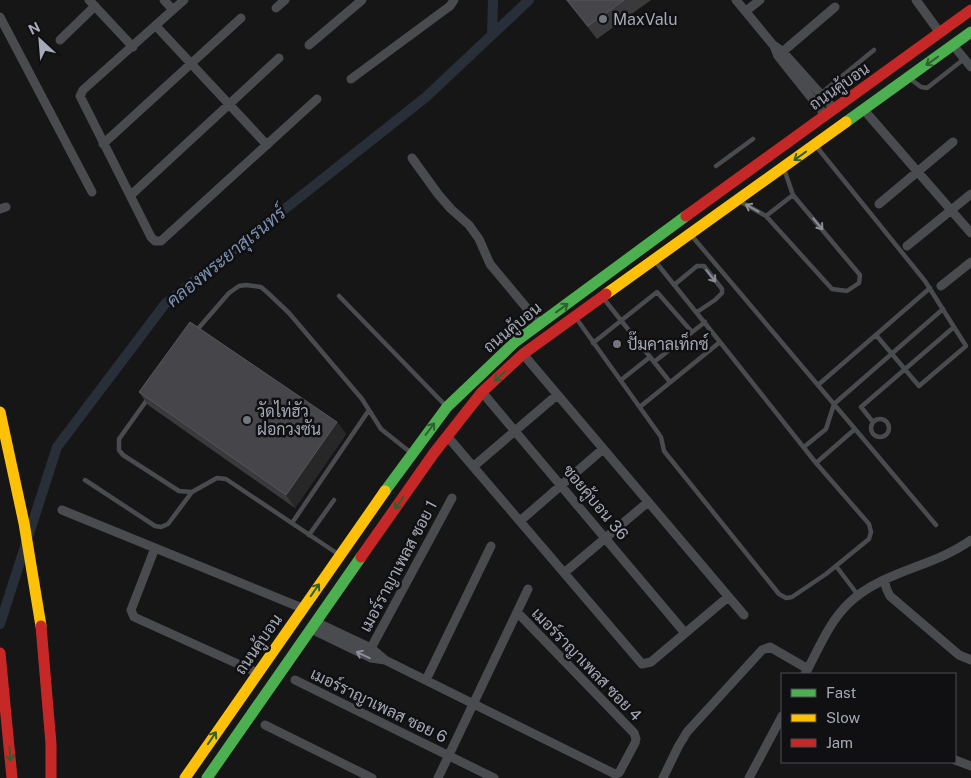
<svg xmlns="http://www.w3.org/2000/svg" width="971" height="778" viewBox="0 0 971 778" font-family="'Public Sans',Sarabun,sans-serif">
  <rect width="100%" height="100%" fill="#161616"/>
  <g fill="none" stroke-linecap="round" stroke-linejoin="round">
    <path stroke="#292f38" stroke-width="10" d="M492,35L493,0
      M0,624L57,447L165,304L426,97L529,0"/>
    <path stroke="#4a4b4f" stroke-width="4.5" d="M909,78L921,87L927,88L964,59
      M813,100L874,50
      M816,146L925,281L966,346L919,386L876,335
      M716,166L753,139
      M741,202L766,216L793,195
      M766,216L832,289L847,291L859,283L860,275L793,195L784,169
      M691,235L855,429L816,463
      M674,285L697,266H704L722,289V293L715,300L697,312
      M339,296L446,406
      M604,299L670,382
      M576,318L661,437L664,451L779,594L786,598L792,597L826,574L869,539L871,532L869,524L816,463L720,342
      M196,331L229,293L239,286L246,285L261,287L268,293L289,313L362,399L381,429L410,452
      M593,343L657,292L692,332
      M654,362L705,322
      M621,380L650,357
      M818,385L930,288
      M149,397L119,439V450L123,455L179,491L192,492L217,478L226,479L338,554
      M641,406L720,342L655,261
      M871 428a9 9 0 1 1 18 0a9 9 0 1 1-18 0Z
      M873,422L861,407L954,327
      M855,429L936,525
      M804,447L826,429L834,404L943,309
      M85,480L155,526L161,527L168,524L192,492
      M292,523L369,410
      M309,535L334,500
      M836,566L858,595"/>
    <path stroke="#4a4b4f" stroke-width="9" d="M89,0L133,47
      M164,0L173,10
      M184,0L83,90L80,96L151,237L155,241H161L317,99
      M736,0L774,46L778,56L825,115
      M916,0L940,33
      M276,8L285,0
      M746,11L760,0
      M0,17L92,192
      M156,26L267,145
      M60,40L95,6
      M309,45L362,0
      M953,45L971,67
      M775,46L783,52L834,109
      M780,54L835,7
      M351,79L450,6L454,0
      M864,110L971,233
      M103,144L241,18
      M412,158L438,194L451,209L469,225L479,239L490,264L540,324
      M131,195L279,58
      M879,204L953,142
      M0,209L6,207
      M907,246L971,194
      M941,286L971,262
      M523,354L744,615
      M482,392L685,633
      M447,436L642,664L651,662L728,597
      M474,466L557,395
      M62,510L302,608
      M520,521L603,449
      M155,548L131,610L134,617L258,673
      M564,573L648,502
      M884,580L887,590L890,596L959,655L971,660
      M316,622L371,648L385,660L615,774L619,773L635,743L636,739L634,733L517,612
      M311,629L371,658L385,660
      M371,648L452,498
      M805,674C819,649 828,623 849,603C882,571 934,567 971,540
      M295,680L494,778
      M426,680L491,546
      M265,725L372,778
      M955,760L971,766
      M438,778L528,589
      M663,778L678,747L687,732L762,650L770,647L808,669
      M749,778L782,716"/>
    <path stroke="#4caf50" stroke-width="11" d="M846,122L971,32
      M385,491L447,407L515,342L686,216
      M207,778L361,557"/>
    <path stroke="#ffc107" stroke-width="11" d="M606,294L846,122
      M0,412L24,523L41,626
      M185,778L385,491"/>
    <path stroke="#c62828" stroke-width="11" d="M686,216L971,10
      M361,557L434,453L482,392L523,354L606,294
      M41,626L51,744V778
      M0,653L12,778"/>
  </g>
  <path fill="#3a3a3d" d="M566,0H651L597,39Z
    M139,392L337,422L346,434L295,508L148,405Z"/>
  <path fill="#272728" d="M337,422L346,434L295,508L286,495Z"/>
  <path fill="#46464a" stroke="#55565b" d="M567,0H624L588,26Z
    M190,322L337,422L286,495L139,392Z"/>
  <defs><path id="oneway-shaft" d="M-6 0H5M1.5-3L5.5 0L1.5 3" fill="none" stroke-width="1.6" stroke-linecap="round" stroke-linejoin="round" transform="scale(1.25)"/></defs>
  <g stroke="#2e6031">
    <use href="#oneway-shaft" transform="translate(932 61) rotate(144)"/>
    <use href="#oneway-shaft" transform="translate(800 156) rotate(144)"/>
    <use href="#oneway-shaft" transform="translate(562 308) rotate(-36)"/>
    <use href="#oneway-shaft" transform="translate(500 376) rotate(138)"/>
    <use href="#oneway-shaft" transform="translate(430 429) rotate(-53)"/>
    <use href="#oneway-shaft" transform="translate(399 503) rotate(125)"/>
    <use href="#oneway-shaft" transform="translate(315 590) rotate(-55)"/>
    <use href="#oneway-shaft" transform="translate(212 738) rotate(-56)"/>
    <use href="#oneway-shaft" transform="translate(10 754) rotate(85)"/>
  </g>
  <g stroke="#8a8d98">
    <use href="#oneway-shaft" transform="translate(752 208) rotate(-151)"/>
    <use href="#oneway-shaft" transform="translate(818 224) rotate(50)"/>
    <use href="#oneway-shaft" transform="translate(711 276) rotate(52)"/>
    <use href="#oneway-shaft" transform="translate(363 655) rotate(-155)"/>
  </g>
  <g fill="#74767f" stroke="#101012" stroke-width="2">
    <circle cx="603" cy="19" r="5"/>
    <circle cx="617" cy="344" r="5"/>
    <circle cx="247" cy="420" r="5"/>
  </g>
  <g text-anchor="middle" stroke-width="5" stroke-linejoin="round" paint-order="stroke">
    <g font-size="16" fill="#a6a9b7" stroke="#101012" text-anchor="start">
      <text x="613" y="25">MaxValu</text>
      <text x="627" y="350">ปั๊มคาลเท็กซ์</text>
      <text x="257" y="417">วัดไท่ฮัว<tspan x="257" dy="18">ฝอกวงซัน</tspan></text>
    </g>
    <g font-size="16" fill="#a6a9b7" stroke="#101012">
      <text transform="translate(839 86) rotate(-35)" y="6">ถนนคู้บอน</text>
      <text transform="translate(512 327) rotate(-39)" y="6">ถนนคู้บอน</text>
      <text transform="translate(596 502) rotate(50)" y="6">ซอยคู้บอน 36</text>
      <text transform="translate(398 566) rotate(-62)" y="6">เมอร์ราญาเพลส ซอย 1</text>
      <text transform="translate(258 644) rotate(-55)" y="6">ถนนคู้บอน</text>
      <text transform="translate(587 664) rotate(46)" y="6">เมอร์ราญาเพลส ซอย 4</text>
      <text transform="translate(379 705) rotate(26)" y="6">เมอร์ราญาเพลส ซอย 6</text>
    </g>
    <g font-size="18" font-style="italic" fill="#7c91b3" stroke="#101012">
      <text transform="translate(226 257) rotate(-39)" y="6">คลองพระยาสุเรนทร์</text>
    </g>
  </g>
  <rect x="781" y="673" width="175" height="90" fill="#101012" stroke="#4c4d54"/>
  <rect x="791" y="689" width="25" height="8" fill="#4caf50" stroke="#4c4d54"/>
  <text x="826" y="698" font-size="15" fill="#a6a9b7">Fast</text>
  <rect x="791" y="714" width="25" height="8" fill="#ffc107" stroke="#4c4d54"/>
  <text x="826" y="723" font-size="15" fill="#a6a9b7">Slow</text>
  <rect x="791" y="739" width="25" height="8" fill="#c62828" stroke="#4c4d54"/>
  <text x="826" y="748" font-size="15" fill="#a6a9b7">Jam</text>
  <g transform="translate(40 40) rotate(334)" stroke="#101012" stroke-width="4" paint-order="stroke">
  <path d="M0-4L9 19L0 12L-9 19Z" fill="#a6a9b7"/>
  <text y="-8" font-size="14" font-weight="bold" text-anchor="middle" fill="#a6a9b7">N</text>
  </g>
</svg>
